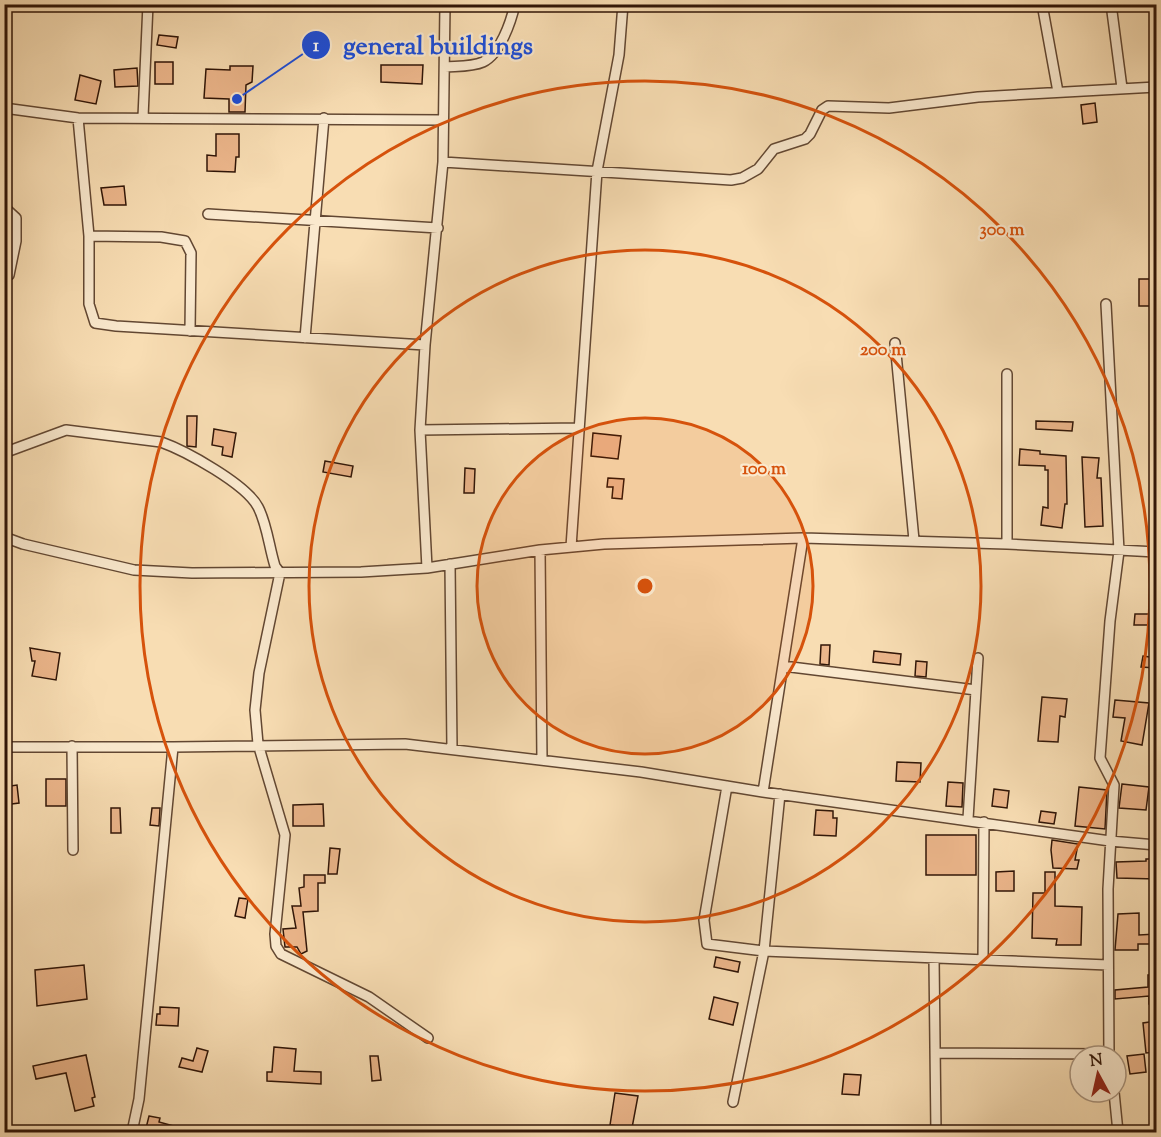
<svg xmlns="http://www.w3.org/2000/svg" width="1161" height="1137" viewBox="0 0 1161 1137" font-family="'Sorts Mill Goudy',serif">
  <rect width="100%" height="100%" fill="#f8ddb3"/>
  <filter id="stains"><feTurbulence type="fractalNoise" baseFrequency=".00333" numOctaves="4"/><feColorMatrix values="0 0 0 0 .2 0 0 0 0 .09 0 0 0 0 .02 0 0 0 .5 -.17"/></filter>
  <radialGradient id="worn" r=".72"><stop offset=".6" stop-color="#630" stop-opacity="0"/><stop offset="1" stop-color="#630" stop-opacity=".3"/></radialGradient>
  <path fill="#ecb68b" stroke="#301507" stroke-width="1.5" d="M159,35L178,37L176,48L157,45Z
    M155,62H173V84H155Z
    M381,65H423L422,84L381,82Z
    M230,66H253L252,82L246,85L245,112H229V99L204,98L206,69L230,70Z
    M137,68L138,86L115,87L114,70Z
    M80,75L101,81L96,104L75,100Z
    M1095,103L1097,122L1083,124L1081,105Z
    M216,134H239V157H236L235,172L207,171V155L216,156Z
    M124,186L126,205H104L101,188Z
    M1139,279H1151L1150,306H1139Z
    M187,416H197L196,447L187,446Z
    M1036,421L1073,422L1072,431L1036,429Z
    M214,429L236,433L232,457L222,455L223,447L212,445Z
    M593,433L621,436L618,459L591,456Z
    M1020,449L1040,451V454L1066,456L1067,504H1065L1062,528L1041,525L1043,507L1048,508V470H1045V466L1019,465Z
    M1082,457L1099,458L1097,478H1101L1103,526L1085,527Z
    M325,461L353,466L351,477L323,472Z
    M465,468L475,469L474,493H464Z
    M608,478L624,479L622,499L612,498L613,487H607Z
    M1135,614H1153V625H1134Z
    M821,645H830L829,665L820,664Z
    M30,648L60,653L56,680L32,676L35,661H32Z
    M874,651L901,654L900,665L873,662Z
    M1143,656L1156,658V668L1141,667Z
    M916,661L927,662L926,677L915,676Z
    M1042,697L1067,699L1065,717L1060,716L1058,742L1038,741Z
    M1115,700L1149,703L1142,745L1121,741L1125,718L1113,717Z
    M897,762L921,763L920,782L896,781Z
    M46,779H66V806H46Z
    M948,782L963,783L962,807L946,806Z
    M1122,784L1149,787L1146,810L1119,808Z
    M17,785L19,803L4,805V787Z
    M1079,787L1107,790L1105,829L1075,826Z
    M994,789L1009,791L1007,808L992,806Z
    M323,804L324,826H293V805Z
    M111,808H120L121,833H111Z
    M152,808H160L159,826L150,825Z
    M816,810L833,811V818H837L836,836L814,835Z
    M1041,811L1056,813L1054,824L1039,822Z
    M926,835H976V875H926Z
    M1052,840L1078,844L1075,860H1079L1077,869L1053,868L1051,850Z
    M330,848L340,849L337,874H328Z
    M1146,859H1156V879L1117,878L1116,862L1146,861Z
    M1014,871V891H996V872Z
    M1045,872H1055V906L1082,907L1081,945H1056L1057,939L1032,938L1033,893H1045Z
    M304,875H325V883H318V911L303,912L307,951L301,954L297,947H285L283,929L296,928L292,906H301L299,888L304,887Z
    M239,898L248,899L245,918L235,916Z
    M1139,913V935L1156,934V944H1138V950H1115L1118,914Z
    M716,957L740,962L738,972L714,967Z
    M84,965L87,999L37,1006L35,970Z
    M1148,975H1156V1004H1149V996L1115,999V990L1148,987Z
    M714,997L738,1003L733,1025L709,1019Z
    M160,1007L179,1008L178,1026L156,1025L157,1014H160Z
    M1156,1021V1052L1146,1053L1143,1023Z
    M274,1047L296,1049L294,1071L321,1072V1084L267,1081V1072H272Z
    M197,1048L208,1051L202,1072L179,1067L182,1058L193,1061Z
    M1144,1054L1146,1072L1130,1074L1127,1056Z
    M86,1055L95,1097L92,1098L94,1106L75,1111L66,1073L36,1079L33,1066Z
    M370,1056H378L381,1080L372,1081Z
    M844,1074L861,1075L859,1095L842,1094Z
    M615,1093L638,1096L632,1128L610,1125Z
    M149,1116L160,1118L159,1122L188,1130L187,1132H145Z"/>
  <g fill="none" stroke-linecap="round" stroke-linejoin="round">
    <defs>
      <path id="minor" d="M150,4H248
        M1042,4L1058,92
        M1111,4L1122,88
        M445,67C457,66 472,67 483,62C500,54 511,22 515,4
        M4,108L78,118L443,120
        M143,117L148,4
        M78,118L89,236V304L95,323L116,326L425,345
        M443,162L731,180L742,178L758,169L774,149L805,139L810,134L822,110L828,106L889,108L978,97L1156,87
        M4,207L16,218V241L9,275L4,276
        M208,214L438,228
        M89,236L161,237L185,241L191,253L190,331
        M1106,304L1119,551L1110,621L1100,758L1114,785L1108,889L1109,1056
        M305,338L324,118
        M895,343L914,540
        M420,430L579,428
        M9,451L66,430L161,442C186,451 246,484 258,507C267,524 269,547 275,566L280,573L259,673L255,710L258,744L285,835L275,934L276,946L281,954L369,997L428,1038
        M4,537L23,544L134,570L192,573L361,572L427,568L540,550L604,544L803,538L1007,544L1156,552
        M1007,544V374
        M571,547L597,171L619,55L623,4
        M540,550L542,760
        M450,564L452,749
        M427,568L420,430L425,345L443,162L445,4
        M783,666L976,690
        M72,746L73,850
        M4,747H173L405,744L641,772L763,792L1110,841L1156,845
        M727,786L704,920L707,944L764,951L1108,965
        M763,792L803,538
        M968,819L978,658
        M934,958L936,1132
        M983,960L984,822
        M936,1053L1109,1054
        M1114,1092L1118,1132
        M733,1102L764,951L780,794
        M132,1132L139,1099L173,747"/>
    </defs>
    <use href="#minor" stroke="#624732" stroke-width="12"/>
    <use href="#minor" stroke="#fae9ce" stroke-width="9"/>
  </g>
  <circle cx="645" cy="586" r="168" fill="#d6520c" fill-opacity=".12"/>
  <g fill="none" stroke="#d6520c" stroke-width="3">
    <circle cx="645" cy="586" r="168"/>
    <circle cx="645" cy="586" r="336"/>
    <circle cx="645" cy="586" r="505"/>
  </g>
  <circle cx="645" cy="586" r="9" fill="#d6520c" stroke="#fae9ce" stroke-width="3"/>
  <g font-size="18" text-anchor="middle" font-weight="bold" fill="#d6520c" stroke="#fae9ce" stroke-width="4.5" stroke-linejoin="round" paint-order="stroke">
    <text x="1002" y="235">300 m</text>
    <text x="883" y="355">200 m</text>
    <text x="764" y="474">100 m</text>
  </g>
  <path fill="none" stroke="#1d4ed8" stroke-width="2" d="M237 99L316 45"/>
  <g fill="#1d4ed8" stroke="#fae9ce" stroke-width="2">
    <circle cx="237" cy="99" r="6"/>
    <circle cx="316" cy="45" r="15"/>
  </g>
  <g font-size="18" text-anchor="middle" font-weight="bold" fill="#fff">
    <text x="316" y="51">1</text>
  </g>
  <g font-size="26" text-anchor="middle" font-weight="bold" fill="#1d4ed8" stroke="#fae9ce" stroke-width="4.5" stroke-linejoin="round" paint-order="stroke">
    <text x="438" y="54">general buildings</text>
  </g>
  <rect width="1161" height="1137" fill="none" stroke="#f8ddb3" stroke-width="24"/>
  <rect x="6" y="6" width="1149" height="1125" fill="none" stroke="#301507" stroke-width="3"/>
  <rect x="12" y="12" width="1137" height="1113" fill="none" stroke="#301507" stroke-width="1.5"/>
  <g transform="translate(1098 1074) rotate(352)"><circle r="28" fill="#fae9ce" stroke="#a9947e" stroke-width="1.5"/>
  <path d="M0-4.5L10 22L0 15L-10 22Z" fill="#8f2418"/>
  <text y="-9" font-size="16" font-weight="bold" text-anchor="middle" fill="#301507">N</text>
  </g>
  <rect width="100%" height="100%" filter="url(#stains)"/>
  <rect width="100%" height="100%" fill="url(#worn)"/>
</svg>
